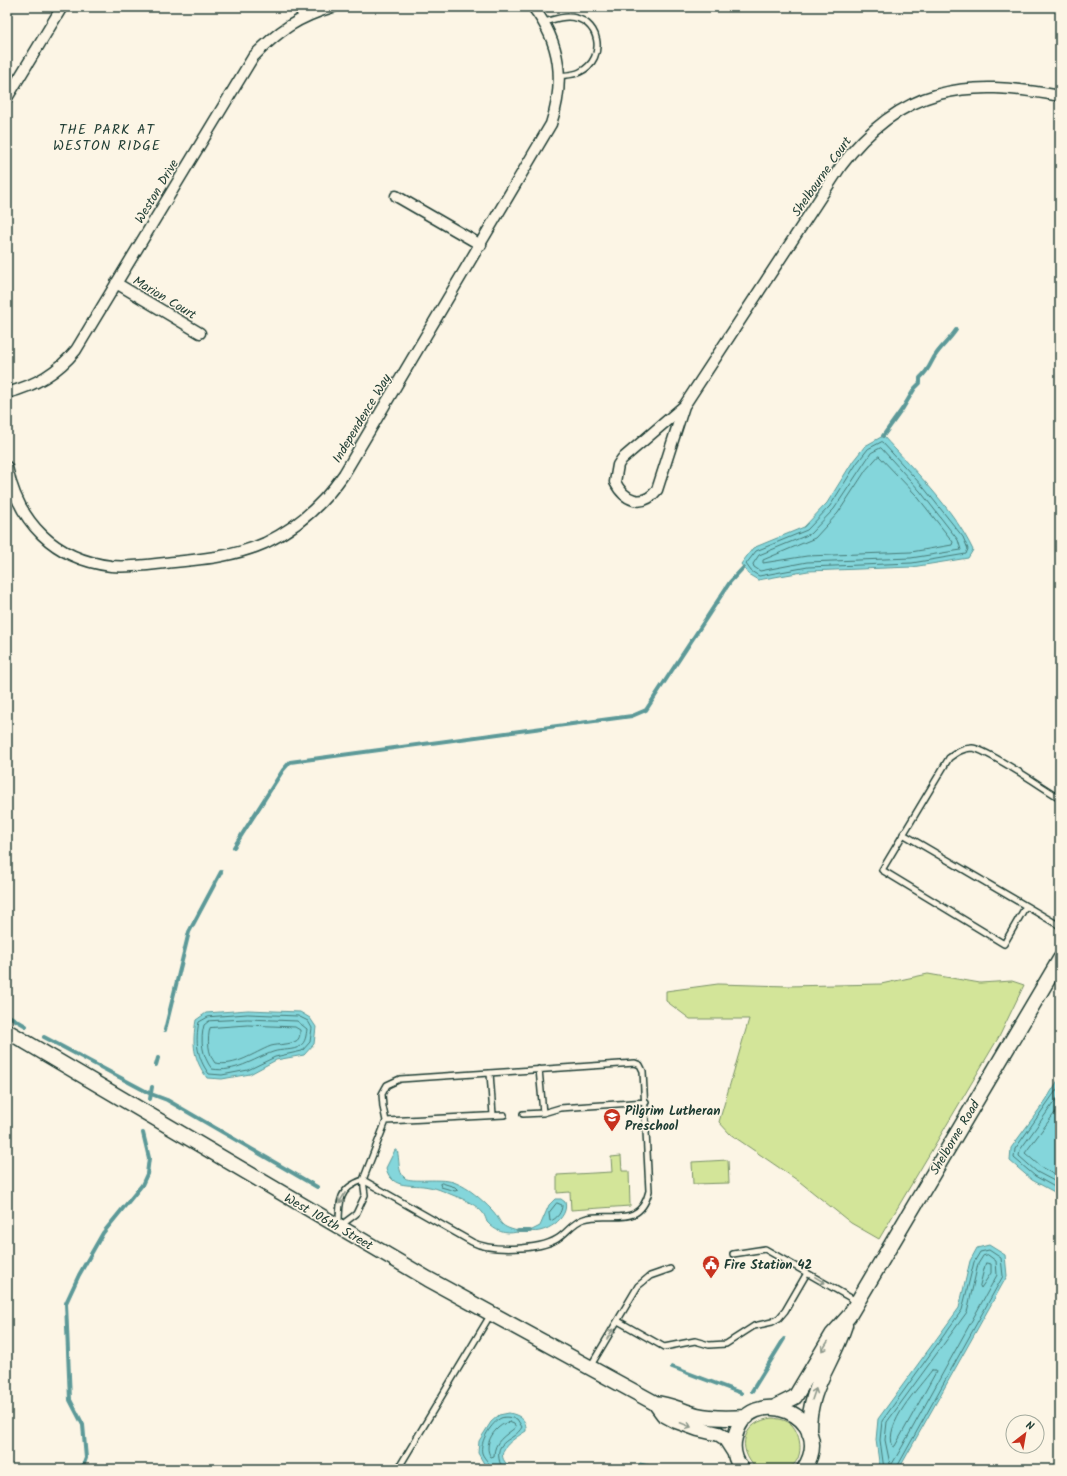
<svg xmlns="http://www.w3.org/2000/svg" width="1067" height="1476" viewBox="0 0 1067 1476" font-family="Kalam,sans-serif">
  <rect width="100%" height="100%" fill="#fcf5e5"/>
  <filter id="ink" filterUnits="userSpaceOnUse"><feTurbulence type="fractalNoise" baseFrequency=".025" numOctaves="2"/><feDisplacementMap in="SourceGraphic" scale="8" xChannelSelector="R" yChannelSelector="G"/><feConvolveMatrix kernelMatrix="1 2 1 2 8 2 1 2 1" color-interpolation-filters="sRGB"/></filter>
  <g filter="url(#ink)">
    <path fill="#d3e599" stroke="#799166" d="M928,974L980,983L1012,981L1024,985L1000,1035L879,1239L851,1223L800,1182L730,1134L719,1122L749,1019H690L666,1001V991L718,984L788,986L881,984Z
      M621,1156L622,1171H629L630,1206L571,1210L570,1192L557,1193V1175L612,1172L611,1157Z
      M728,1160L729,1183L693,1184L692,1162Z
      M773,1418C780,1419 786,1420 791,1424C802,1435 805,1461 788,1468C781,1472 766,1469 757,1469C735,1448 743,1421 773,1418Z"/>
    <path fill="#84d6db" stroke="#5c9998" d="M883,436C914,470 953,508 973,550L968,558L912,567L808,571L758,580L748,574L741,564L753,548L804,527L827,503L853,461L865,446Z
      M248,1010L300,1012L310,1018L316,1027L314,1044L304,1055L276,1060L250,1074L222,1079L207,1078C193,1058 192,1044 196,1020L206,1013Z
      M1060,1077V1195L1032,1180L1010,1161L1011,1148L1046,1100Z
      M395,1150H397C400,1159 397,1172 405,1178C411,1183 443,1177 456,1183C469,1188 481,1199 491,1209C503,1221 496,1226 518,1231L517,1232C505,1235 495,1231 487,1222C486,1219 485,1216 483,1213C478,1206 464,1199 455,1196C447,1193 438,1188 429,1187C413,1183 392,1191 386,1168Z
      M555,1199H561L565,1202C570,1218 544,1235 530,1231L540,1226L549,1205Z
      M989,1245L1005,1255L1007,1276L899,1469H880L876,1440L878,1419L959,1308L970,1261L977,1248Z
      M509,1413C519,1415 527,1419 526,1431C517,1437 495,1449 505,1462C507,1465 510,1466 512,1469H487L478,1453L479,1441L491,1422L499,1415Z
      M640,1463L649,1465L652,1469H636Z"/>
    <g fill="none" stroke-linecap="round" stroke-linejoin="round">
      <path stroke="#477a77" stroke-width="1" d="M882,442L924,488L963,537L968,549L966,554L912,563L808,567L759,576L751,571L746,564L756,551L807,530L830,506L857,463L868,449Z
        M881,448L920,491L958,540L961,550L911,558L807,562L760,571L754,567L753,564L759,555L810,534L834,509L871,453Z
        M879,456L916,495L953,542L952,545L911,552L807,556L763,563V560L815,538L838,513L866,470Z
        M248,1014L298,1016L308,1021L312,1028L310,1042L302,1051L275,1057L248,1070L222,1075L209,1074C197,1058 195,1041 199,1022L208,1017Z
        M248,1019L297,1021L307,1029C306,1035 306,1042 300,1046C294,1051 281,1049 273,1052C253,1059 235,1073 212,1069C202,1056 200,1040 204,1025L209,1021Z
        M248,1025L295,1027L300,1030C300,1034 300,1039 296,1041C289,1045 279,1044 271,1046C253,1053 236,1067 215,1063C208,1054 207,1039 210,1028Z
        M1060,1085L1015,1149L1014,1158L1035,1176L1060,1190
        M1060,1094L1020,1150L1019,1156L1037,1172L1060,1184
        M1060,1106L1025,1153L1041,1167L1060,1178
        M442,1183L455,1187L458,1190L455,1191L441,1187L440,1184Z
        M557,1203L562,1205C562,1212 557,1219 550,1221L549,1213Z
        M988,1255L996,1261L997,1275L902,1447L892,1464H890L885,1440L887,1422L967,1312L978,1264L983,1256Z
        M986,1263L991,1264V1273L981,1288L980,1286Z
        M932,1370H935L936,1372L895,1446L893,1447C883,1424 919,1388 932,1370Z
        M509,1422L514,1424L516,1427C505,1436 494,1441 494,1456L491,1457C482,1445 495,1425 509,1422Z
        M490,1469C490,1462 484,1459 482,1453C479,1442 492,1422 501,1418C506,1416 512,1418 517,1419L522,1427C514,1442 493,1439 500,1463L507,1469
        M884,1469L880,1440L882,1421L962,1310L974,1262L980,1252L989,1250L1001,1258L1003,1276L896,1469"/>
      <path stroke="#5c9998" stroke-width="4" d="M883,436L903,408L915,388L920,383V378C931,368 930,362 937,353C943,345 950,339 956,330
        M234,847L283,770L290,762L632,716L646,710L730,582L743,568
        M7,1015L26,1026
        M165,1030L189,932L221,872
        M44,1037L151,1094L167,1100L317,1187
        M156,1065L158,1058
        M150,1099L152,1087
        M518,1231H530
        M672,1367L741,1393
        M752,1391L784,1339
        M82,1469L86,1458L83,1425L70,1400L66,1303L79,1275L103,1233L142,1185L147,1174L149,1158L143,1133"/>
      <defs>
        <path id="lane" d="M544,22C552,20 560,17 568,17C600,17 608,58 580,72C574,75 566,75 559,76
          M1060,798C1043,788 987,749 972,748C963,748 956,753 949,758L882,870L1004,944L1026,906L1060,926
          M903,834L1026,906
          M539,1069L543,1113
          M490,1073L493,1115
          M523,1114L543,1113L560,1108L646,1102
          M386,1121L504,1115
          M339,1224C339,1201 339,1188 363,1180
          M340,1226L356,1214L365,1195L363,1180L386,1121L383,1107L382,1094L387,1085L400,1079L635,1063L640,1065L643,1071L649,1191C640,1230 609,1211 584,1219C573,1222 567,1233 557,1239C539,1250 491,1252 472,1242L363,1180
          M733,1254L765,1249L856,1301
          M618,1321L664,1347L695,1341L709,1345L726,1344L754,1326L772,1322L779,1318L785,1311L807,1273
          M590,1367L638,1286L650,1276L670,1269
          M398,1469L491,1314"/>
        <path id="street" d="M299,7L304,16
          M7,98L62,7
          M396,196L481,245
          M116,283L200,333
          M7,393C36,385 57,373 76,350L253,57C278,31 298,17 333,7
          M684,406L841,166C901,86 967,78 1060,96
          M684,406L657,490C642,509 624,500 615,482L618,465L622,459Z
          M7,467C18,522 54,559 111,566C131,568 153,564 174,562C205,559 236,556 265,543C298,527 324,503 344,474L551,124C565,81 561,43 533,7"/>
        <path id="secondary" d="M7,1031L428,1279L655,1403L663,1414L676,1421L698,1429L719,1434L725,1438L734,1452
          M655,1403C670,1404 682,1411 697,1415C713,1419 731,1418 747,1417
          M775,1407L795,1397L832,1335L849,1316L1060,959
          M809,1433C808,1387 832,1366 845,1325
          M742,1469C735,1460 732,1448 735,1437C748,1380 839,1415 804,1469"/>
      </defs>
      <use href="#lane" stroke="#1f3d34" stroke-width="8"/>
      <use href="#street" stroke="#1f3d34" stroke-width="13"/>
      <use href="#secondary" stroke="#1f3d34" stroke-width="17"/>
      <use href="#lane" stroke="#fcf5e5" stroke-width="5"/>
      <use href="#street" stroke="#fcf5e5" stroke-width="10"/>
      <use href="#secondary" stroke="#fcf5e5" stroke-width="14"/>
    </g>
    <defs><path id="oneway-shaft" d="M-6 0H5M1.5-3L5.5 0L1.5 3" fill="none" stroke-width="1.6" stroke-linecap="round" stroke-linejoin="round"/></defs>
    <g stroke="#8e998c">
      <use href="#oneway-shaft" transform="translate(342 1198) rotate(120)"/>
      <use href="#oneway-shaft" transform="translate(820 1280) rotate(31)"/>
      <use href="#oneway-shaft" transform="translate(610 1334) rotate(-59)"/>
      <use href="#oneway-shaft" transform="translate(825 1346) rotate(123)"/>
      <use href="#oneway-shaft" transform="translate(814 1394) rotate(-71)"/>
      <use href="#oneway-shaft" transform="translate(686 1425) rotate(22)"/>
    </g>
  </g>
  <defs>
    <symbol id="school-pin" viewBox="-11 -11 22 30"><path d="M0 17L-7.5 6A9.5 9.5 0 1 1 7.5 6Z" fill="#c8321e" stroke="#fcf5e5"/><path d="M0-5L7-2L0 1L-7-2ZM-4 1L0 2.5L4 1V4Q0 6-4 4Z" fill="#fff"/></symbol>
    <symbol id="civic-pin" viewBox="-11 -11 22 30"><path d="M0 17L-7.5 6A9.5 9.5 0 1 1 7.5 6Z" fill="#c8321e" stroke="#fcf5e5"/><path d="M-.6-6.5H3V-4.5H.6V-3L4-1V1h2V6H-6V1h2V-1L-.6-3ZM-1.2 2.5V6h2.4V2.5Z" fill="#fff"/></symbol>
  </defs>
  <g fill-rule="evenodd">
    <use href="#school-pin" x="602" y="1107" width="20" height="27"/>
    <use href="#civic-pin" x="701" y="1254" width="20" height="27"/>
  </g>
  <g text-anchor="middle" stroke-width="3" stroke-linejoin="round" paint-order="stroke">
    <g font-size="13" fill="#1f3d34" stroke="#fcf5e5">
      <text transform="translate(821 176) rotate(-55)" y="5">Shelbourne Court</text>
      <text transform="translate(156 191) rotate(-59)" y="5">Weston Drive</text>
      <text transform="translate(165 297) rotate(31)" y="5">Marion Court</text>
      <text transform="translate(361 418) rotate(-59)" y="5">Independence Way</text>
      <text transform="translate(954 1137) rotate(-59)" y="5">Shelborne Road</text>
      <text transform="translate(329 1221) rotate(30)" y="5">West 106th Street</text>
    </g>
    <g font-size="13" font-weight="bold" fill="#1f3d34" stroke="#fcf5e5" text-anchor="start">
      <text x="625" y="1115">Pilgrim Lutheran<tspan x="625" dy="15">Preschool</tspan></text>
      <text x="724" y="1269">Fire Station 42</text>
    </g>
    <g font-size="14" letter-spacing="1" fill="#1f3d34" stroke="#fcf5e5">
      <text x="107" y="134">THE PARK AT<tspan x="107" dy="16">WESTON RIDGE</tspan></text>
    </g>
  </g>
  <rect width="1067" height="1476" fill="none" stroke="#fcf5e5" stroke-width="24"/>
  <rect x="12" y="12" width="1043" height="1452" fill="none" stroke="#1f3d34" stroke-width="1.5" filter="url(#ink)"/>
  <g transform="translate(1025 1434) rotate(31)"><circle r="19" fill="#fcf5e5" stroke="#a4ab9e"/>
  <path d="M0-3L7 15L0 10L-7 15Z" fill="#c8321e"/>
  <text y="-6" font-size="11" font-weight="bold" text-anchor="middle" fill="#1f3d34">N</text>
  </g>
</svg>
